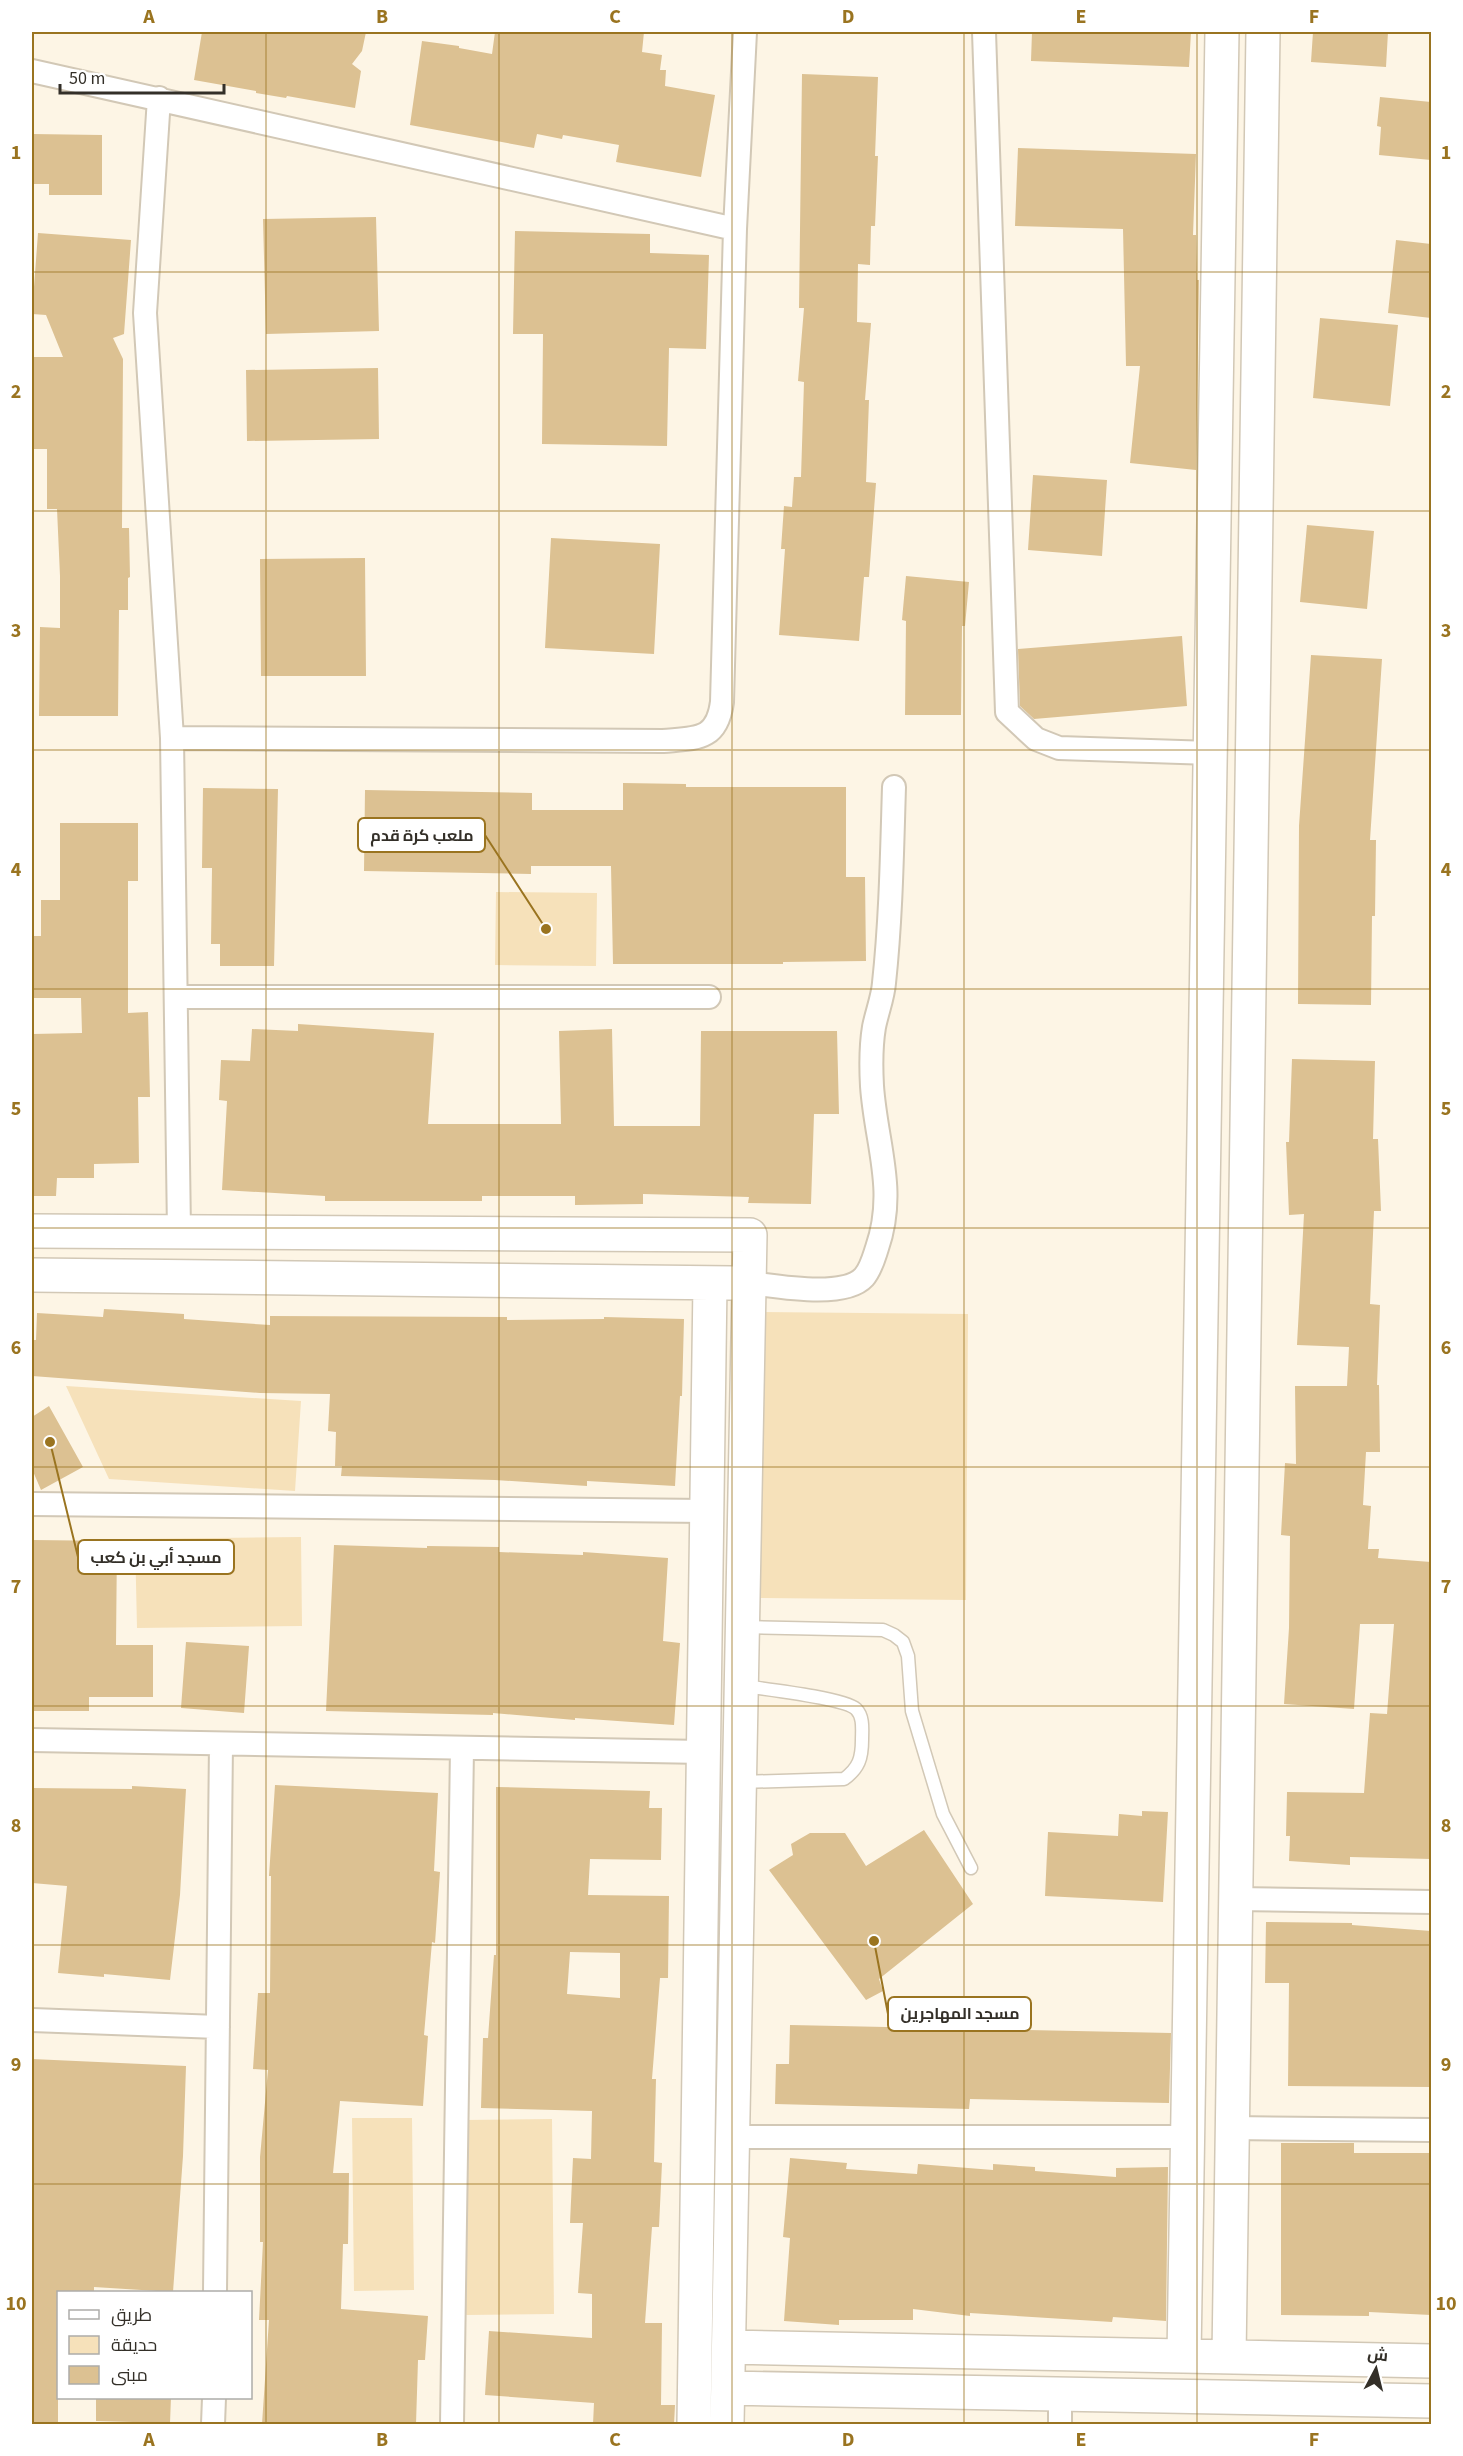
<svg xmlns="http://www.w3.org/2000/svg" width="1463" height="2456" viewBox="0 0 1463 2456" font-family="'Source Sans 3',Cairo,sans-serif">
  <rect width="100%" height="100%" fill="#fdf5e5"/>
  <path fill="#f6e1ba" d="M496,892L597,893L596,966L495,965Z
    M759,1312L968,1314L966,1600L757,1598Z
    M66,1386L301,1401L295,1491L109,1479Z
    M301,1537L302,1626L137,1628L135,1539Z
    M352,2118H412L414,2290L354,2291Z
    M552,2119L554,2314L466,2315L464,2120Z"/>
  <path fill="#dcc192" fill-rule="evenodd" d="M202,32H366L362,51L352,64L361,71L355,108L287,96L286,98L256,93V91L194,80Z
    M495,32H644L642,52L662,55L660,70H666L665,86L715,95L701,177L616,162L619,145L563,135L562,139L537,134L534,148L410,125L422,41L459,46V48L492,54Z
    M1032,32H1191L1189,67L1031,61Z
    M1313,32H1388L1386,67L1311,62Z
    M802,74L878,77L875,156H878L875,226H871L870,265L858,264L857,322L871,323L865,400H869L866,482L876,483L869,577H864L859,641L779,635L785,549H781L784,506L792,507L794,477H801L804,382L798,381L804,308H799Z
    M1380,97L1431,102V160L1379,155L1381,127L1377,126Z
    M32,134L102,135V195H49V184H32Z
    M1018,148L1196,154L1193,235H1196L1197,280H1199L1196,470L1130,463L1140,366H1126L1123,229L1015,226Z
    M376,217L379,331L266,334L263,219Z
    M515,231L650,234V253L709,255L706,349L669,348L667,446L542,444L543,334H513Z
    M38,233L131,240L124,334L113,338L123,359L122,528H129L130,577L128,578V610H119L118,716H39L40,627L60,628V576L57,509H47V449H32V357H63L46,315L32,314Z
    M1396,240L1431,244V318L1388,313Z
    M1320,318L1398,325L1390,406L1313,398Z
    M378,368L379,439L247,441L246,370Z
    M1033,475L1107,480L1102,556L1028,550Z
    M1307,525L1374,531L1367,609L1300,602Z
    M551,538L660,544L654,654L545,648Z
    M365,558L366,676H261L260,559Z
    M906,576L969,582L965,626H962L961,715H905L906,621L902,620Z
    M1182,636L1187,706L1034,719L1020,706L1018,649Z
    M1311,655L1382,659L1370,840H1376L1375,916H1372L1371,1005L1298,1004L1299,826Z
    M623,783L686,784V787H846V877H865L866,961L783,962V964H613L611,866H531V874L364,871L365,790L532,793V810H623Z
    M203,788L278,789L274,966H220V944H211L212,868H202Z
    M60,823H138V881H128V1013L148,1012L150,1097H138L139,1163L94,1164V1178H57L56,1196H32V1034L82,1033L81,998H32V936H41V900H60Z
    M298,1024L434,1033L428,1124H561L559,1031L612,1029L614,1126H700L701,1031H837L839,1114H814L811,1204L748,1203L749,1197L643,1194V1204L575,1205V1196H482V1201H325V1196L222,1190L227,1101L219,1100L221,1060L250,1061L252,1029L298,1031Z
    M1292,1059L1375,1061L1373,1139H1378L1381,1211H1374L1370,1304L1380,1305L1377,1385H1379L1380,1452H1366L1363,1505L1371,1506L1368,1549H1379L1378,1558L1431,1562V1859L1350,1857V1865L1289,1861L1290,1836H1286L1287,1792L1364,1793L1370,1713L1387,1714L1394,1624H1360L1354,1709L1284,1704L1289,1628L1290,1536L1281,1535L1285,1463L1296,1464L1295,1386H1347L1349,1347L1297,1345L1304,1214L1289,1215L1286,1142H1289Z
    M104,1309L184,1314V1319L270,1325V1316L507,1317V1320L604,1319V1317L684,1319L682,1396H680L675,1486L587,1481V1486L495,1480L341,1476L342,1466H335L336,1432L328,1431L330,1394L260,1393L32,1376V1340H36L37,1313L103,1317Z
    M49,1406L83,1467L41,1490L32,1469V1417Z
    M32,1540L117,1541L116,1645H153V1697H89V1711H32Z
    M334,1545L427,1548V1546L499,1547V1552L583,1555V1552L668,1558L663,1641L680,1643L674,1725L575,1718V1720L493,1713V1715L326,1711Z
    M186,1642L249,1646L244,1713L181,1708Z
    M275,1785L438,1793L434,1871L440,1872L435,1943L432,1942L424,2035L428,2036L423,2106L340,2101L333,2173H349L348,2244H343L341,2309L428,2316L425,2360H418L416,2424H262L269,2320H259L263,2242H260V2157L268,2070L253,2069L258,1993H270L271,1876H269Z
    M132,1786L186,1789L180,1895L170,1980L104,1974V1977L58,1973L67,1886L32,1883V1788L132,1789Z
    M496,1787L650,1791L649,1808H662L661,1860L590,1859L588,1895L669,1896L668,1978H660L652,2079H656L654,2162L662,2163L659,2227H652L645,2323H662L661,2405H675L674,2424H593L594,2403L485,2395L489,2331L592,2338V2294L578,2293L583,2223H570L573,2158L591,2159L592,2111L481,2108L483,2038H488L494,1955H496ZM570,1952L620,1953V1998L567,1994Z
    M1142,1811L1168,1812L1163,1902L1045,1896L1048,1832L1118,1836L1119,1814L1142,1816Z
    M924,1830L973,1904L879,1979L883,1991L866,2000L769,1870L793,1855L791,1844L810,1833H845L866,1866Z
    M1266,1922L1352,1923V1925L1431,1931V2087L1288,2086L1289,1983H1265Z
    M790,2025L1171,2033L1169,2103L970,2099L969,2109L775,2104L776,2064H789Z
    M32,2059L186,2066L183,2156L173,2292L94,2287V2292H58V2424H32Z
    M1281,2143H1354V2153H1430L1431,2315L1369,2312V2316L1281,2315Z
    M790,2158L847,2163L846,2169L917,2174L918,2164L993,2170V2164L1035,2167V2171L1116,2177V2168L1168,2167L1166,2321L1113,2317L1112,2322L970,2313V2316L913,2309V2320H839V2325L784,2321L790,2238L783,2237Z
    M96,2397H171L170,2423L96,2421Z"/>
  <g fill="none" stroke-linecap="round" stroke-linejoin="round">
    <defs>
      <path id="lane" d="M744,1627L883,1630L894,1635L903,1642L908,1656L912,1711L943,1814L971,1868
        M741,1782L844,1779C859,1768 862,1758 862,1740C862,1730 864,1717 856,1709C844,1698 764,1689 744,1686"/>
      <path id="street" d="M984,32L1007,712L1036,739L1059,748L1211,753
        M32,71L735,229
        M159,98L145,313L172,738L179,1231
        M172,738L663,741C696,738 717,741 722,702L735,229L745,32
        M176,997H709
        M749,1283C776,1286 844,1299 864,1277C871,1269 874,1257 877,1248C897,1190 876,1144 872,1086C871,1068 871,1045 874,1027C877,1012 883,997 884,983C891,918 892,852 894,787
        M32,1504L707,1511
        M32,1740L704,1752
        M1234,1899L1432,1902
        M32,2020L218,2027
        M1231,2128L1432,2130
        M733,2137H1188
        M215,2292L221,1744
        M1060,2394V2424
        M213,2424L214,2398
        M452,2424L462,1748"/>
      <path id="secondary" d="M32,1231L750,1235L727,2424
        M32,1275L732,1283
        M729,2347L1432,2361
        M1184,2356L1222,32
        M1229,2357L1263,32
        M728,2388L1432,2401
        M694,2424L710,1283"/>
    </defs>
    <use href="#lane" stroke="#d2c8b6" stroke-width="15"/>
    <use href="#street" stroke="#d2c8b6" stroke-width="26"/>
    <use href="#secondary" stroke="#d2c8b6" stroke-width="36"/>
    <use href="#lane" stroke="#fff" stroke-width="12"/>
    <use href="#street" stroke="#fff" stroke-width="22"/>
    <use href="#secondary" stroke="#fff" stroke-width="33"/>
  </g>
  <path fill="none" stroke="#9a7420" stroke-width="1.5" stroke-opacity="0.55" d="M266,32V2424M499,32V2424M732,32V2424M964,32V2424M1197,32V2424M32,272H1432M32,511H1432M32,750H1432M32,989H1432M32,1228H1432M32,1467H1432M32,1706H1432M32,1945H1432M32,2184H1432"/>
  <path fill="none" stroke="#9a7420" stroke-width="2" d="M546 929L485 835M50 1442L78 1557M874 1941L888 2014"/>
  <g fill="#9a7420" stroke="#fff" stroke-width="2">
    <circle cx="546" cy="929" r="6"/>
    <circle cx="50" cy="1442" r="6"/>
    <circle cx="874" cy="1941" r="6"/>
  </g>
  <g fill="#fff" stroke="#9a7420" stroke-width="2">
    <rect x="358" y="818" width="127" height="34" rx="6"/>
    <rect x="78" y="1540" width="156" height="34" rx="6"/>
    <rect x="888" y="1997" width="143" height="34" rx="6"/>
  </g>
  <g font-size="16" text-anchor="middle" font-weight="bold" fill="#332f28">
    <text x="422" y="841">ملعب كرة قدم</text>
    <text x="156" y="1563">مسجد أبي بن كعب</text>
    <text x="960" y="2019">مسجد المهاجرين</text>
  </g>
  <rect width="1463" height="2456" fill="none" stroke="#ffffff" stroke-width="66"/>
  <rect x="57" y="2291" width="195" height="108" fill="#ffffff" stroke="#adaca9" stroke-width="1.5"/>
  <rect x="69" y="2310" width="30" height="9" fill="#ffffff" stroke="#adaca9" stroke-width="1.5"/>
  <text x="111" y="2321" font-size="18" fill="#332f28">طريق</text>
  <rect x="69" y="2336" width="30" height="18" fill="#f6e1ba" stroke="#adaca9" stroke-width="1.5"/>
  <text x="111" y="2351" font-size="18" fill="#332f28">حديقة</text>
  <rect x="69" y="2366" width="30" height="18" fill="#dcc192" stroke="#adaca9" stroke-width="1.5"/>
  <text x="111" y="2381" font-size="18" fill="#332f28">مبنى</text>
  <g transform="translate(1376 2369) rotate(7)" stroke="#ffffff" stroke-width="4.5" paint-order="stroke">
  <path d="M0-4.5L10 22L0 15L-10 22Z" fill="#332f28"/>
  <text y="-9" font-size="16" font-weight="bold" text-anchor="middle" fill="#332f28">ش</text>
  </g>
  <path d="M60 84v9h164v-9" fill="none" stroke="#332f28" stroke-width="3"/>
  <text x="69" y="84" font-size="18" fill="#332f28" stroke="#ffffff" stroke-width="4.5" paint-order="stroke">50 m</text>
  <rect x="33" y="33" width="1397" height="2390" fill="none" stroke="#9a7420" stroke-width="2"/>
  <g font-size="20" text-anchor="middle" font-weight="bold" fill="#9a7420">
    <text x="149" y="23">A</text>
    <text x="382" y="23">B</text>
    <text x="615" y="23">C</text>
    <text x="848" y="23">D</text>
    <text x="1081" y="23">E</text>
    <text x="1314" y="23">F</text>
    <text x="16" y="159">1</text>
    <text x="1446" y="159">1</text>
    <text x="16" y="398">2</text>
    <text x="1446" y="398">2</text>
    <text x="16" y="637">3</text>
    <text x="1446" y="637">3</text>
    <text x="16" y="876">4</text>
    <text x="1446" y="876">4</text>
    <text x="16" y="1115">5</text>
    <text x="1446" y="1115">5</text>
    <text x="16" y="1354">6</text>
    <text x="1446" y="1354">6</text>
    <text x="16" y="1593">7</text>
    <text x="1446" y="1593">7</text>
    <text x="16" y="1832">8</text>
    <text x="1446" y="1832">8</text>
    <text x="16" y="2071">9</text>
    <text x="1446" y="2071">9</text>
    <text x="16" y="2310">10</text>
    <text x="1446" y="2310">10</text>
    <text x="149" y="2446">A</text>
    <text x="382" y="2446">B</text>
    <text x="615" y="2446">C</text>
    <text x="848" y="2446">D</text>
    <text x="1081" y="2446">E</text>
    <text x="1314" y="2446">F</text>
  </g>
</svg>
